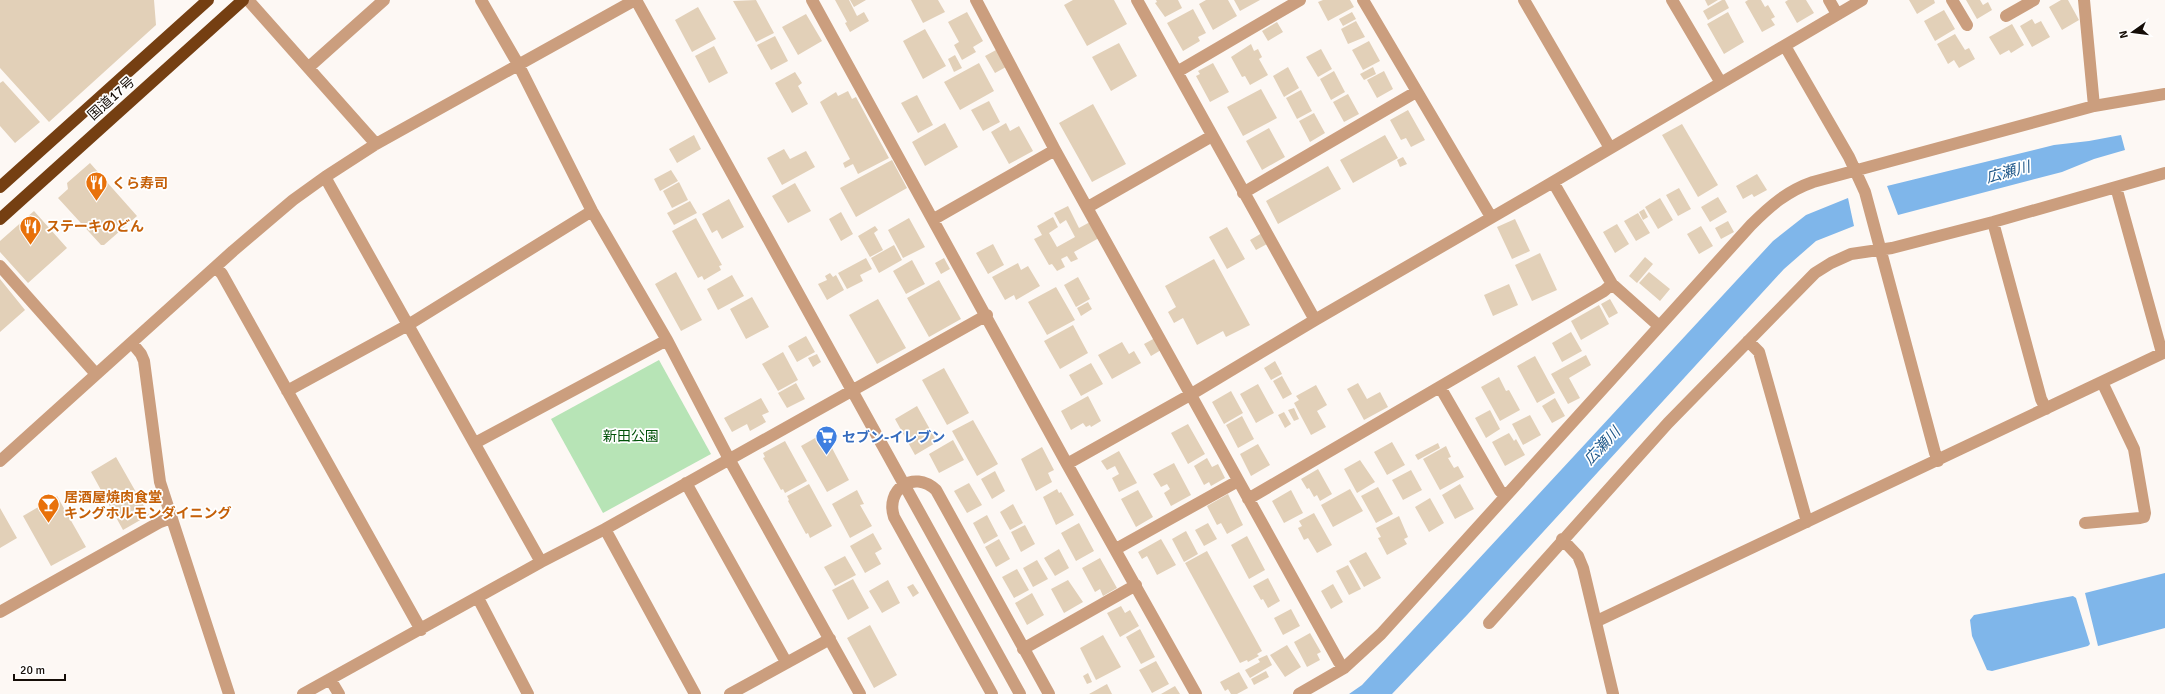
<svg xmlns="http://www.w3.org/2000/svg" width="2165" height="694" viewBox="0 0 2165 694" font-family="Signika,'Noto Sans JP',sans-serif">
  <rect width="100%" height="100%" fill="#fdf8f4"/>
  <path fill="#b7e4b6" d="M659,360L711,454L603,513L551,419Z"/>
  <path fill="#7fb6ea" d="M2121,135L2125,150L2094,159L2062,172L1898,215L1887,186L2054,145L2089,141Z
    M1848,198L1854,226L1816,241L1784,269L1467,615L1392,694H1349L1362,685L1773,241L1806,215Z
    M2165,573V628L2098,646L2085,593Z
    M2073,596L2076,598L2090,644L2088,646L1992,671L1987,670L1972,636L1970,620L1974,615Z"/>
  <path fill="#e2d0b8" d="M0,0H154L156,25L49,122L0,68Z
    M756,0L774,33L756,42L733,1Z
    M835,0H849L857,16L864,12L869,21L850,32L845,23L847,22Z
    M850,0H866L854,7Z
    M911,0H938L945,12L923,23Z
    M1073,0H1114L1127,24L1087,46L1064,5Z
    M1156,0H1178L1182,8L1165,17L1155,3L1157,2Z
    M1206,0H1228L1237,16L1213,30L1199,4Z
    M1234,0H1260L1240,11Z
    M1323,0H1350L1354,7L1328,21L1318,2Z
    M1705,0H1718L1708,6Z
    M1722,0H1725L1729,8L1708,20L1703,11Z
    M1748,0H1761L1765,7L1768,5L1775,17L1771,19L1775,25L1762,32L1745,2Z
    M1788,0H1806L1814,13L1797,23L1785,2Z
    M1909,0H1934L1935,3L1917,14Z
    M1966,0H1980L1983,5L1988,2L1992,10L1977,19Z
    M2061,0H2068L2079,20L2062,30L2049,7Z
    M698,7L716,39L692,52L675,20Z
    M1193,9L1206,33L1198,37L1200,41L1183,51L1167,23Z
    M1944,10L1955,29L1935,41L1924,21Z
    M967,12L983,41L973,47L976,52L962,60L954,45L959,42L948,22Z
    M1352,12L1356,19L1343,26L1339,19Z
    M1728,12L1744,42L1724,54L1707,24Z
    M806,14L822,41L798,55L782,27Z
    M2032,19L2035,24L2041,21L2050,37L2032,47L2020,26Z
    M1356,21L1365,37L1348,44L1341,29Z
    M1277,22L1283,32L1268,41L1262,31Z
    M2012,24L2024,45L2011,53L2009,50L2000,55L1989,37Z
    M925,29L946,66L923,79L903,41Z
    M1955,34L1965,50L1969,48L1975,59L1959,68L1954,60L1948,64L1937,44Z
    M775,36L788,61L771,70L757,45Z
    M1369,41L1380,61L1363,70L1352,50Z
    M1119,43L1137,76L1111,91L1092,57Z
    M1251,44L1254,51L1258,49L1262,57L1259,59L1268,75L1250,85L1245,76L1242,77L1231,57Z
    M714,46L728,73L709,83L695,56Z
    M1321,49L1332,69L1318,77L1306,57Z
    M996,50L1006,67L995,73L985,56Z
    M955,55L962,68L954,72L948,59Z
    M979,63L994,91L960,110L944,82Z
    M1213,63L1229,92L1210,102L1196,76L1200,74L1198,71Z
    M1288,67L1299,88L1284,97L1273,76Z
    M1373,67L1376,74L1364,80L1360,74Z
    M1334,71L1345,92L1331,100L1320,79Z
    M1384,71L1393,89L1377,98L1367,80Z
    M795,72L802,83L798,86L808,104L792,113L775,83Z
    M3,81L40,122L15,143L0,126V83Z
    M1261,89L1277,118L1243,136L1227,107Z
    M1301,90L1312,111L1297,119L1286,98Z
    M848,91L852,99L856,97L889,158L858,174L853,164L845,168L843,163L850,159L820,102L836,92L838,96Z
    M1348,94L1359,114L1344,122L1333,102Z
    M917,95L933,125L918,133L901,103Z
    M989,101L1000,122L983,131L971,110Z
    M1093,104L1126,164L1092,182L1059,123Z
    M1408,110L1425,140L1411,147L1406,138L1401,140L1390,120Z
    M1314,113L1325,133L1310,142L1299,121Z
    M945,123L958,147L925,166L912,142Z
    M1006,123L1010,131L1019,126L1033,151L1009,164L991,132Z
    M1682,124L1718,185L1698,197L1662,135Z
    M1269,128L1285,157L1262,170L1246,141Z
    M694,135L701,149L677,163L669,149Z
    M1385,135L1398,158L1353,183L1340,160Z
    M784,149L790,159L806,151L815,167L782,185L767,158Z
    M1403,157L1407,164L1400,167L1397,160Z
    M892,160L907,188L856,217L840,188Z
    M90,163L137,216L104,245H101L58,198L68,189L67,183Z
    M1328,166L1341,189L1278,224L1266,201Z
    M671,170L678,181L660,191L654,179Z
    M1757,174L1767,190L1754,197L1752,194L1743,199L1736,186Z
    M679,182L688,200L672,208L663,191Z
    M795,183L811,211L788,223L772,196Z
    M1679,188L1691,209L1678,216L1666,195Z
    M1718,197L1727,212L1710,222L1701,207Z
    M1660,198L1673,220L1658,229L1645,207Z
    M729,199L744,227L722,239L717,230L712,233L702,214Z
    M690,201L697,213L674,225L667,213Z
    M1068,206L1079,228L1090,222L1099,238L1074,252L1078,259L1071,262L1067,256L1061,259L1065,267L1057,271L1052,264L1049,265L1034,239L1042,235L1037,226L1053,217L1058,227L1049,233L1057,247L1075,237L1066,220L1060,224L1054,213Z
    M1644,209L1648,217L1643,220L1639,212Z
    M34,211L67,248L28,283L0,252V241Z
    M841,212L853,234L841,241L829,219Z
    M1638,213L1650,233L1636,241L1624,221Z
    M696,218L722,265L719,266L721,270L704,280L702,276L698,278L672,231Z
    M909,218L925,247L903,258L888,230Z
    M1515,219L1530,251L1512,259L1497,227Z
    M1728,221L1734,232L1721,239L1715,228Z
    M1617,224L1629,244L1615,253L1603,232Z
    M875,226L878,230L874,233L883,250L870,257L858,236Z
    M1701,226L1713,246L1699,254L1687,234Z
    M1227,227L1245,259L1227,269L1209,237Z
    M1262,233L1267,244L1256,250L1250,240Z
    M993,244L1004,265L988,274L976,253Z
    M894,245L902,260L879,273L871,258Z
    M1540,253L1557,290L1532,301L1515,265Z
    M1645,257L1653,264L1637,283L1629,276Z
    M866,258L872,269L860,275L863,281L847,289L838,273Z
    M944,258L950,269L941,274L935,263Z
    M1214,259L1250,325L1226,337L1223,331L1197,345L1183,318L1174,323L1168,312L1176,307L1165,286Z
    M912,260L925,284L906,294L893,271Z
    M1018,263L1021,270L1028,266L1040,286L1016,300L1014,295L1005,300L992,277Z
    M676,272L702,320L681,331L655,284Z
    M1649,272L1670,289L1660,301L1639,283Z
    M830,273L833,277L836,275L844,290L827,300L818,284L827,280L825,276Z
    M732,275L744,296L718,310L707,289Z
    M1078,277L1090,299L1076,307L1064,285Z
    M0,279L25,310L0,332Z
    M939,280L961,319L929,337L907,298Z
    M1509,284L1518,305L1493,316L1484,295Z
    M1056,287L1075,320L1047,335L1028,302Z
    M752,297L769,327L746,339L730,309Z
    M878,299L906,348L877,364L849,315Z
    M1610,299L1618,313L1609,318L1601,304Z
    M1088,302L1092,309L1081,316L1077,308Z
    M1599,305L1609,324L1581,340L1571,321Z
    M1073,325L1088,353L1060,369L1044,341Z
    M1571,332L1582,351L1562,362L1552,343Z
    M806,336L815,352L797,362L788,346Z
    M1155,338L1161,350L1151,356L1144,344Z
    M1122,342L1129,354L1134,351L1141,363L1112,379L1098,355Z
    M783,352L798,380L778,391L762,364Z
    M817,354L821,362L813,367L808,358Z
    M1586,355L1591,365L1569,378L1580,398L1568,404L1551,374Z
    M1535,356L1555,393L1537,403L1517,366Z
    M1275,361L1282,374L1271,380L1264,368Z
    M1091,363L1103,384L1081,396L1069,375Z
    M944,368L969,413L947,425L922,380Z
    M1282,376L1292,394L1283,399L1273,381Z
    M1499,377L1506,391L1509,390L1520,410L1500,421L1481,387Z
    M796,383L805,399L787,408L778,393Z
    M1358,383L1367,399L1380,392L1388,407L1364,420L1347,389Z
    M1258,384L1274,413L1256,423L1240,394Z
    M1316,385L1327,405L1317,411L1326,427L1311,435L1294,403L1299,400L1296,396Z
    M1231,391L1243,413L1224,424L1212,402Z
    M1088,396L1101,421L1091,427L1090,425L1086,427L1083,423L1071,430L1061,411Z
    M761,398L769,412L762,415L766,422L750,431L747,424L732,432L724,418Z
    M1555,398L1565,416L1552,423L1542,406Z
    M917,406L937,442L915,455L895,419Z
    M1294,408L1299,419L1294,421L1288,410Z
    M1490,410L1500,429L1486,438L1475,418Z
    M1284,412L1291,424L1285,428L1278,415Z
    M1530,415L1541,435L1523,445L1512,424Z
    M1242,416L1254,439L1238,448L1226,425Z
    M973,420L998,464L977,476L952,431Z
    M1188,424L1205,454L1188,464L1171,433Z
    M824,433L849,480L827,492L801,446Z
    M1509,433L1514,441L1516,439L1525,455L1505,466L1492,442Z
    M953,440L964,460L939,473L929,454Z
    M785,441L807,481L785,493L783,489L781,490L763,458L765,457L763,453Z
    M1392,442L1405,465L1387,475L1374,452Z
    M1438,443L1440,448L1418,460L1415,455Z
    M1258,444L1270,465L1251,476L1240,454Z
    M1446,446L1451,457L1448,458L1454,468L1458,466L1464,477L1440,490L1423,459Z
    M1042,447L1054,470L1048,473L1052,482L1036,491L1021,459Z
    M1119,451L1137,483L1119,492L1112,478L1119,474L1115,466L1107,470L1101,461Z
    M116,457L149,515L123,530L91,472Z
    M1207,458L1212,467L1218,464L1225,478L1211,486L1209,482L1204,485L1194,466Z
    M1360,460L1375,482L1357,493L1344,469Z
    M1174,463L1191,495L1171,506L1164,493L1170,489L1167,484L1161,487L1153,474Z
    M1318,469L1332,494L1320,501L1317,495L1314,497L1309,488L1307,489L1301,479Z
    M1411,470L1422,490L1403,500L1392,480Z
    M995,471L1005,491L992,499L981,479Z
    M969,483L982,505L967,513L954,491Z
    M809,484L832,526L810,538L808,533L806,534L788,501L789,500L787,496Z
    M1460,484L1474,509L1455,519L1442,495Z
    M1378,487L1393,514L1376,523L1361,496Z
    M1057,489L1059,493L1061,492L1074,515L1056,525L1043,497Z
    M1350,489L1363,511L1333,527L1321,505Z
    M857,490L864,504L860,505L872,526L850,538L832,504Z
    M1138,490L1153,517L1136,527L1121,499Z
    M1291,490L1303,513L1284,523L1272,501Z
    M1228,494L1243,525L1227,534L1221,523L1217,525L1207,506Z
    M57,496L86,547L51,566L23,516Z
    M1430,498L1444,523L1429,532L1415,507Z
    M1013,504L1023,523L1010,530L1000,512Z
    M0,508L17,538L0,548Z
    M1314,513L1332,545L1317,553L1308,538L1304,540L1298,528L1302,526L1299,521Z
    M987,515L998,536L984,544L973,523Z
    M1399,516L1408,537L1404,539L1407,544L1387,555L1378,538L1381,537L1376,528Z
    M1079,523L1094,551L1076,561L1061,533Z
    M1208,523L1217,539L1204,546L1195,530Z
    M1025,525L1035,544L1021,552L1011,532Z
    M1186,531L1198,554L1184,562L1172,539Z
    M873,533L882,549L875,553L881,564L865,573L850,546Z
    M1247,536L1265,570L1249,579L1231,545Z
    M999,539L1010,559L996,567L985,547Z
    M1161,539L1176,565L1157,575L1147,556L1142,559L1138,552Z
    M1059,549L1069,568L1055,576L1044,558Z
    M1207,551L1262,651L1257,654L1259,656L1248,662L1247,660L1240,663L1185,563Z
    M1366,552L1381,578L1364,587L1349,561Z
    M845,556L856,575L835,586L824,567Z
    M1100,558L1117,588L1103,596L1100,589L1095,592L1082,568Z
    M1037,560L1048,579L1033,587L1023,568Z
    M1348,565L1361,589L1349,595L1336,571Z
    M1017,569L1029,590L1014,598L1002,577Z
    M1268,578L1280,601L1268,608L1263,599L1261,600L1253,586Z
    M853,579L869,608L848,620L832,590Z
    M888,580L900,603L882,613L869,591Z
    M1068,580L1083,602L1064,613L1051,589Z
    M913,584L919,593L913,597L907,587Z
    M1333,584L1343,602L1331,609L1321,591Z
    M1032,593L1044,615L1027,625L1015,603Z
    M1121,606L1125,613L1130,610L1139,626L1120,637L1107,613Z
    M1291,609L1300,626L1283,635L1274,618Z
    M870,625L897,675L874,688L847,638Z
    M1140,629L1155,657L1141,664L1126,637Z
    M1310,633L1321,652L1317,654L1320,660L1307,667L1294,642Z
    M1103,635L1121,667L1096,680L1080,648Z
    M1287,645L1301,667L1285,677L1270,655Z
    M1267,655L1272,665L1250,678L1245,670L1260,662L1258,659Z
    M1156,661L1169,684L1152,693L1139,670Z
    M1266,671L1269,677L1254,685L1251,679Z
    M1239,672L1248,688L1237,694H1231L1228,689L1225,691L1220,682Z
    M1088,673L1092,682L1087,684L1083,676Z
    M1107,684L1112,694H1089Z
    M1175,686L1180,694H1161Z"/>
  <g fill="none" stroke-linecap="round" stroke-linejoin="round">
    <path stroke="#cb9e7e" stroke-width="12" d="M248,0L376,144
      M481,0L518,64L592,211L667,340L729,459L860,694
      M636,0L1020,694
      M812,0L1067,464L1196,694
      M976,0L1055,150L1339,662L1344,668
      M1137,0L1315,320
      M1363,0L1491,217
      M1524,0L1610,148
      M1672,0L1721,83
      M1829,0L1837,14
      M1952,0L1967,25
      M2084,0L2094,106
      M2006,16L2034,0
      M1785,46L1849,157L1865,192L1935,453L1938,461
      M309,67L384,0
      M1177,72L1300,0
      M325,177L541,562
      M1553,182L1612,284L1659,326
      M2116,187L2162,353
      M1243,193L1416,92
      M1088,207L1212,136
      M934,219L1055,150
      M1993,222L2041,399L2046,409
      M0,266L96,374
      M216,267L222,274L421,630
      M1748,341L1759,352L1807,522
      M132,343L141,354L144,361L160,482L229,694
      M1440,387L1500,491L1506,495
      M287,391L408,325L592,211
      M475,443L667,340
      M0,461L233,251L293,200L325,177L376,144L635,0
      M1067,464L1190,395L1315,320L1553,182L1862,0
      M686,483L786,662
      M1248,499L1604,291L1612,284
      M2085,523L2140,518L2144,517L2145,513L2134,449L2102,382
      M605,529L695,694
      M1562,539L1578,556L1583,568L1613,694
      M1116,549L1238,481
      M478,598L528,694
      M0,612L160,522L171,518
      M1597,621L2165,352
      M1489,623L1668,423L1815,273L1831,263L1851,254L1892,248L1993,222L2165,173
      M1023,649L1136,585
      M330,679L339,694
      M303,694L541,562L605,529L987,315
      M730,694L830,639
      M992,694L894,517C885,490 913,469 936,490L1049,694
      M1299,694L1344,668L1381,634L1751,225C1770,206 1787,191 1813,182L2094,106L2165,94"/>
    <path stroke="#753f12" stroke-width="12" d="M0,187L208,0
      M0,219L243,0"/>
  </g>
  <defs>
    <symbol id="restaurant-pin" viewBox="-11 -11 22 30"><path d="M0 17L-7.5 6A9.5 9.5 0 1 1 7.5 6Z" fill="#e8710a" stroke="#fff"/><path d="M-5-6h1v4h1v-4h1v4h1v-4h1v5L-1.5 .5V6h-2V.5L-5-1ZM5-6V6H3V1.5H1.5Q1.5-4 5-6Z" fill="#fff"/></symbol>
    <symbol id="supermarket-pin" viewBox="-11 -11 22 30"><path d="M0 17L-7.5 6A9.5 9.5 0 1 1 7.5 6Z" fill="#3f7fe0" stroke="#fff"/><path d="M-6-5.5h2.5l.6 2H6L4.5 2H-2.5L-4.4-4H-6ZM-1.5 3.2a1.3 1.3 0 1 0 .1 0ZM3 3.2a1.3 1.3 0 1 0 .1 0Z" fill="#fff"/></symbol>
    <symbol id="bar-pin" viewBox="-11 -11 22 30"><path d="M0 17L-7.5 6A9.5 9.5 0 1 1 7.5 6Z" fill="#e8710a" stroke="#fff"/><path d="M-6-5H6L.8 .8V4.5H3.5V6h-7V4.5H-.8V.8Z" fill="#fff"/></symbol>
  </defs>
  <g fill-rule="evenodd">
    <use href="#restaurant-pin" x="84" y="170" width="25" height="34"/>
    <use href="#restaurant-pin" x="18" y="214" width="25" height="34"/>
    <use href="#supermarket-pin" x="814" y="424" width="25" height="34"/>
    <use href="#bar-pin" x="36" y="492" width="25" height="34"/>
  </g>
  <g text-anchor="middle" stroke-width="3.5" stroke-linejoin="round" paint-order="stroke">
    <g font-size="14" fill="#150d07" stroke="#fff">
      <text transform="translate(111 98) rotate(-42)" y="5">国道17号</text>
    </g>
    <g font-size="14" font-weight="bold" fill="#c56008" stroke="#fff" text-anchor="start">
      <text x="112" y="188">くら寿司</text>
      <text x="46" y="231">ステーキのどん</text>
      <text x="64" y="502">居酒屋焼肉食堂<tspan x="64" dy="16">キングホルモンダイニング</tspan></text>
    </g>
    <g font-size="14" fill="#005108" stroke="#fff">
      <text x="631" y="441">新田公園</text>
    </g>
    <g font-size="14" font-weight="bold" fill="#366cbe" stroke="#fff" text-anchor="start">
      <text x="842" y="442">セブン-イレブン</text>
    </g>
    <g font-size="15" font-style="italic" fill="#1e5789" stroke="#fff">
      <text transform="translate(2008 172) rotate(-15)" y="5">広瀬川</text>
      <text transform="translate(1602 446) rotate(-47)" y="5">広瀬川</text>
    </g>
  </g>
  <g transform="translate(2133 32) rotate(256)" stroke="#ffffff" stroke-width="3" paint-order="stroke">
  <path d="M0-3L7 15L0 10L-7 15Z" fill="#150d07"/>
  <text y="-6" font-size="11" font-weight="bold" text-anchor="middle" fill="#150d07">N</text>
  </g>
  <path d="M14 674v6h51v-6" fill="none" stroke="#150d07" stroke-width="2"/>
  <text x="20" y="674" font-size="12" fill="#150d07" stroke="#ffffff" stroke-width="3" paint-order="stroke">20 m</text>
</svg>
